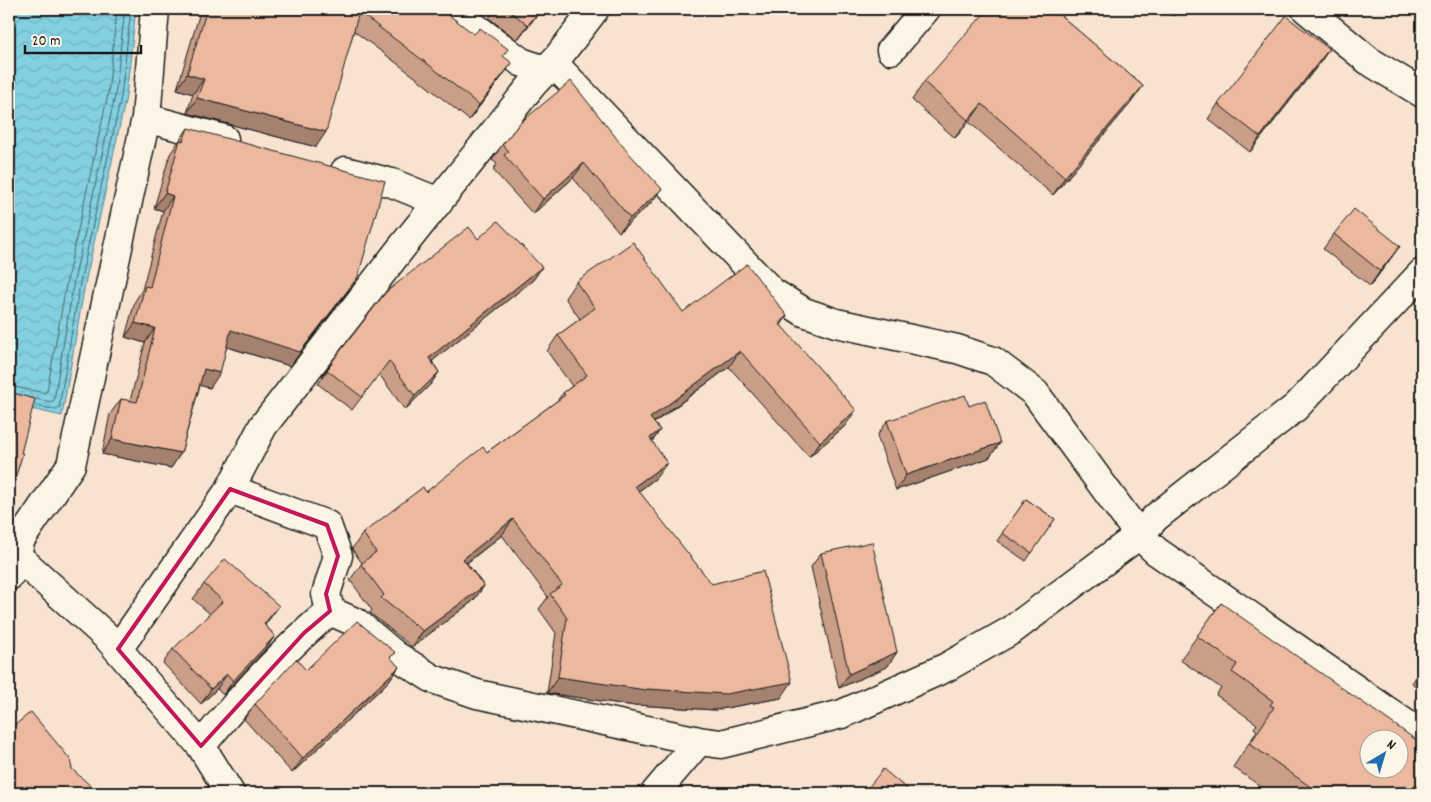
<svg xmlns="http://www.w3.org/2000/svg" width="1431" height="802" viewBox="0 0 1431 802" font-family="Dekko,sans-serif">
  <defs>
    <pattern id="water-waves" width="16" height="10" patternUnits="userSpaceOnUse" patternTransform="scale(1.25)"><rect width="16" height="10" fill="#83d0e1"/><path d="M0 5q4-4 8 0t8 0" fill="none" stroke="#71b2c0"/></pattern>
  </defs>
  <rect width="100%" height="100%" fill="#f7e3d0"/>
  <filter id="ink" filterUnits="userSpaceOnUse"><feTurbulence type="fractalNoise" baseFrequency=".02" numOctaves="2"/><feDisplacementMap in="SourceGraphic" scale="10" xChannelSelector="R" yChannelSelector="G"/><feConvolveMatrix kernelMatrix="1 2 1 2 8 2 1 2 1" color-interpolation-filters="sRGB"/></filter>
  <g filter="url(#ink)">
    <path fill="url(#water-waves)" stroke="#5a8892" d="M9,9H136L126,97L85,284L62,416L9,404Z"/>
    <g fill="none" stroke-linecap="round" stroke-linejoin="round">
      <path stroke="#45646b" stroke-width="1" d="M9,386L45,393L47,391L67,280L108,94L117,9
        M36,399L51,402L54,400L74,281L115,96L125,9
        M35,405L56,410L59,408L80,283L121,97L131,9"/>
      <defs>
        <path id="minor" d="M451,9L521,62L544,70L561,71L772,292L804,312L836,323L957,349L993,361L1035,393L1139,535L1156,551L1422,735
          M1306,9L1369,61L1422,93
          M891,50L926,9
          M146,118L224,139
          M345,171L392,183L439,202
          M230,489L327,525L338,556L326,594L330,611
          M9,552L16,555L108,638L201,746L230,793
          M9,576L12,571L21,539L71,465L146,118L155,9
          M330,611L357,623L395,655L433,679L477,694L699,741L721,744L842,714L947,667L1012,630L1139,535L1156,517L1296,407L1422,273
          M118,649L230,489L263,426L402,247L532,85L558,57L595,9
          M201,746C239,699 284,649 330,611
          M655,793L699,741"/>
      </defs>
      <use href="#minor" stroke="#1c1c1c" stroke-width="31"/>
      <use href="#minor" stroke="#fcf5e5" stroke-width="28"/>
    </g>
    <path fill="#cb9e88" stroke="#1c1c1c" d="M201,9H434L503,57L501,78L469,120L423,83L354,31L316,147L187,113L193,94L177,89Z
      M495,9H542L517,40L489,18Z
      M1164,9H1179L1173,16Z
      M1063,10L1060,15L1143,86L1130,104L1053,195L969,122L955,138L912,100L924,82Z
      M1329,49L1319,64L1250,152L1208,119L1218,104Z
      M520,123L651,203L619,232L573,178L533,214L493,170L497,164L492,160L502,145Z
      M188,128L358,277L347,292L290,366L227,347L210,388L200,385L181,453L171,468L102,454L110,414L121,399L130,401L145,343L125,337L135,301L142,290L163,211L154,208L170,154Z
      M1334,234L1389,261L1370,286L1323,249Z
      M478,239L542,267L533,280L432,361L439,372L430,385L405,410L379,374L352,410L318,384L323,377L322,376L331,363Z
      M576,282L683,312L787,316L781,325L845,426L809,457L729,367L654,423L660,430L652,442L656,478L639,491L781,698L715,710L636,705L635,706L547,693L556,633L539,609L548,597L502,535L467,563L484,586L473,601L412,647L370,613L372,610L350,580L362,563L352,549L363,533L487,452L557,401L563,393L572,386L547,351L558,335L580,319L565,298Z
      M969,406L1000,443L989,458L896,490L877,436L887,421Z
      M1026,499L1055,519L1026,561L997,541Z
      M821,553L897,652L887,667L839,688L811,567Z
      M204,584L268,621L265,625L275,636L264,651L223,695L217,689L201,704L163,663L173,649L210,614L193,599Z
      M1221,603L1422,793H1270L1233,767L1257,731L1254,728L1257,724L1216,695L1221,688L1180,660Z
      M391,659L399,667L388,682L292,773L244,719L255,704L306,670Z
      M1422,668V692L1412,683Z"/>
    <path fill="#a5816f" stroke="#1c1c1c" d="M541,9H542L517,40L528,25Z
      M1329,49L1319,64L1250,152L1260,137Z
      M512,63L501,78L469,120L479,105Z
      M187,74L204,79L193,94L177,89Z
      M1143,86L1130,104L1053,195L1065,177Z
      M197,98L326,132L316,147L187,113Z
      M982,104L969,122L955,138L968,120Z
      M584,163L573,178L533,214L543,199Z
      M662,189L651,203L619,232L630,218Z
      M165,193L173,196L163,211L154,208Z
      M1400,246L1389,261L1370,286L1380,271Z
      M542,267L533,280L420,371L429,358Z
      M358,277L347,292L290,366L221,345L231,330Z
      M787,316L776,332L779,323Z
      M135,323L155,328L145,343L125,337Z
      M740,351L729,367L639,433L650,418Z
      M331,363H332L323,377L322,376Z
      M204,369L220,373L210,388L194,384Z
      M439,372L430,385L405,410L415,396Z
      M856,410L845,426L809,457L820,442Z
      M660,430L649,446L650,438Z
      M112,439L181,453L171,468L102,454Z
      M1000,443L989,458L896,490L906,475Z
      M667,463L656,478L624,502L635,486Z
      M513,519L502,535L452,574L463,559Z
      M484,586L473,601L412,647L423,631Z
      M279,606L268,621L253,638L264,624Z
      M275,636L264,651L223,695L233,681Z
      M897,652L887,667L839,688L849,674Z
      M399,667L388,682L292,773L303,758Z
      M227,674L217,689L201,704L211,689Z
      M558,677L647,689L792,682L781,698L715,710L636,705L635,706L547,693Z"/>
    <path fill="#ecb89e" stroke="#1c1c1c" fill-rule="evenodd" d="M207,9H434L435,10L436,9H441L474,34L480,28L508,49L503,56L512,63L479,105L433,68L359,12L326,132L197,98L204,79L187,74Z
      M507,9H541L528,25Z
      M988,9H1062L1063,10L1059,14L1143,86L1065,177L982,104L968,120L924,82Z
      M1286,16L1329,49L1260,137L1218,104Z
      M571,81L626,150L662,189L630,218L584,163L543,199L504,155L509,151L502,145L520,123Z
      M188,128L385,181L358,277L300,352L231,330L220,373L204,369L181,453L112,439L121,399L137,402L155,328L135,323L145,286L150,287L173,196L165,193L180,140L183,141Z
      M1354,209L1400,246L1380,271L1334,234Z
      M498,221L542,267L429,358L439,372L415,396L389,361L362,397L327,370L332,363H331L386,292L469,227L478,239Z
      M633,242L683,312L747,264L787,316L779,323L856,410L820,442L740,351L650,418L660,430L650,438L667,463L635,486L712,584L763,571L792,682L726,694L647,689L646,690L558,677L567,618L550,594L562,585L513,519L463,559L484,586L423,631L381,598L384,595L361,564L376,552L363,533L423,487L426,492L483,447L487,452L565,395L563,393L587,375L558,335L595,308L576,282Z
      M9,392L35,399L21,453H23L9,498Z
      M965,395L969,406L985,400L1000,443L906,475L887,421Z
      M1026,499L1055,519L1032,553L1002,533Z
      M872,542L897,652L849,674L821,553Z
      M225,559L279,606L264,624L275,636L233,681L227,674L211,689L173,649L223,601L204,584Z
      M1221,603L1422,744V793H1319L1250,744L1274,707L1270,705L1273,701L1232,672L1237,664L1197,636ZM1368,740H1398V770H1368Z
      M357,621L396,653L390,657L399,667L303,758L255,704L296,659L306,670Z
      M31,712L70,759L72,769L94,789L100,793H9V730Z
      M883,769L912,793H864Z"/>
  </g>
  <path fill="none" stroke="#c2185b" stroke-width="4" stroke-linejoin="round" d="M230,489L327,525L338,556L326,594L330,611L304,633L201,746L118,649Z"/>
  <rect width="1431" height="802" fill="none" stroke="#fcf5e5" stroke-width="30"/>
  <rect x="15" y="15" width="1401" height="772" fill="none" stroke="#1c1c1c" stroke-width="2" filter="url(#ink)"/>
  <g transform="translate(1384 754) rotate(38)"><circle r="24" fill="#fcf5e5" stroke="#a29e95"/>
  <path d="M0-4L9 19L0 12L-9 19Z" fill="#1f6fb2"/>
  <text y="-8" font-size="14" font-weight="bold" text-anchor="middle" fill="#1c1c1c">N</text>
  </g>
  <path d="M25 45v8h116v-8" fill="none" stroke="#1c1c1c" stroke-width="2.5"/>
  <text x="32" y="45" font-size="15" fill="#1c1c1c" stroke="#fcf5e5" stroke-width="4" paint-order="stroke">20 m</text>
</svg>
